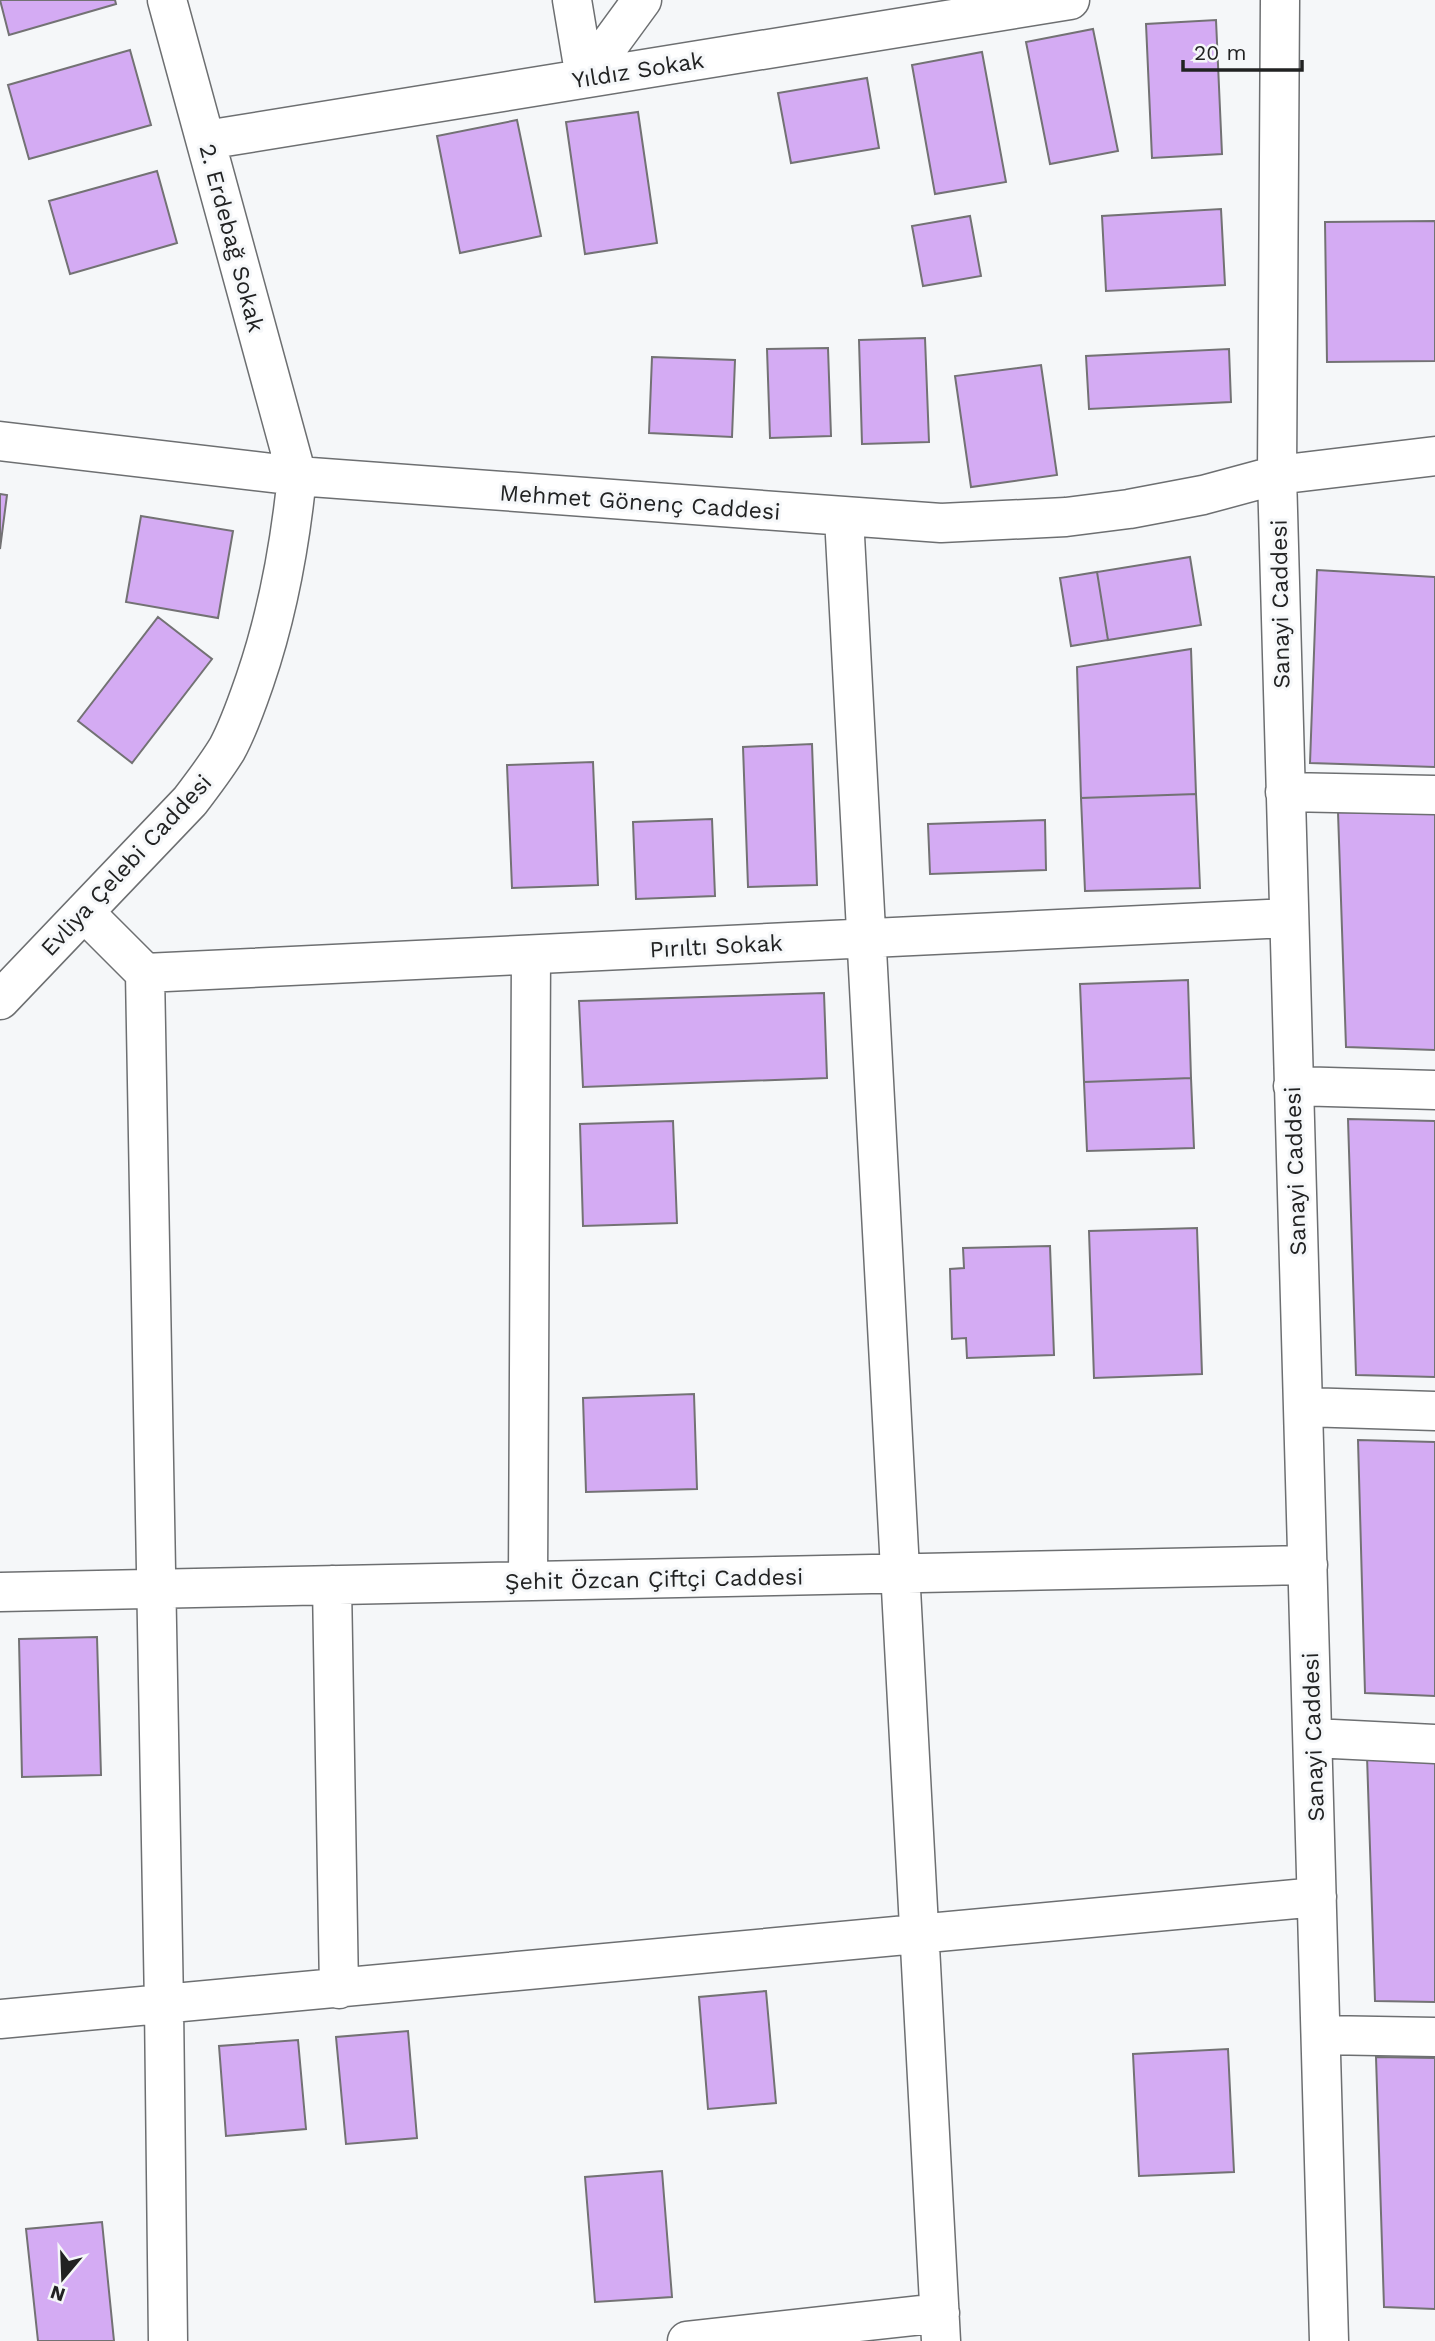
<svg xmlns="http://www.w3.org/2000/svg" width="1435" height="2341" viewBox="0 0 1435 2341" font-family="'Work Sans',sans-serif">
  <rect width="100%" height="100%" fill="#f5f7f9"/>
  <path fill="#d4abf3" stroke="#737274" stroke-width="2" d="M0,0H115L116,4L9,35Z
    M1216,20L1222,154L1152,158L1146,24Z
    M1093,29L1118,151L1050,164L1026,42Z
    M130,50L151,125L29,159L8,85Z
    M982,52L1006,182L935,194L912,65Z
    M867,78L879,148L791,163L778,93Z
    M638,112L657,243L585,254L566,122Z
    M517,120L541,236L460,253L437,136Z
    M157,171L177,243L70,274L49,201Z
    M1221,209L1225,285L1106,291L1102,216Z
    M970,216L981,276L923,286L912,226Z
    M1435,221V361L1327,362L1325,222Z
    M925,338L929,442L862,444L859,340Z
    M828,348L831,436L770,438L767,349Z
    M1229,349L1231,402L1089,409L1086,356Z
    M652,357L735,360L732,437L649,433Z
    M1041,365L1057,475L971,487L955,376Z
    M0,494L7,495L0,549Z
    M141,516L233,531L218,618L126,602Z
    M1190,557L1201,625L1108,640L1097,572Z
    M1317,570L1435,577V767L1310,763Z
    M1097,572L1108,640L1071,646L1060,578Z
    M158,617L212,659L132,763L78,721Z
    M1191,649L1196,794L1081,798L1077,667Z
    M812,744L817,885L748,887L743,747Z
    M593,762L598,885L512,888L507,765Z
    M1196,794L1200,888L1085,891L1081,798Z
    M1338,812L1435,814V1050L1346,1047Z
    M712,819L715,896L636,899L633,822Z
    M1045,820L1046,870L930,874L928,824Z
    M1188,980L1191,1078L1084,1082L1080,984Z
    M824,993L827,1078L583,1087L579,1001Z
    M1191,1078L1194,1148L1087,1151L1084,1082Z
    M1348,1119L1435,1121V1377L1356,1375Z
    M673,1121L677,1223L583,1226L580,1124Z
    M1197,1228L1202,1374L1094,1378L1089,1231Z
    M1050,1246L1054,1355L967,1358L966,1338L952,1339L950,1269L964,1268L963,1248Z
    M694,1394L697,1489L586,1492L583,1398Z
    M1358,1440L1435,1442V1696L1365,1693Z
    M97,1637L101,1775L22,1777L19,1639Z
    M1367,1756L1435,1758V2002L1375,2001Z
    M766,1991L776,2103L708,2109L699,1997Z
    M408,2031L417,2138L346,2144L336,2037Z
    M298,2040L306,2129L226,2136L219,2046Z
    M1228,2049L1234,2172L1139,2176L1133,2054Z
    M1376,2057L1435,2058V2309L1384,2307Z
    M662,2171L672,2297L595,2302L585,2177Z
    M102,2222L114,2341H38L26,2229Z"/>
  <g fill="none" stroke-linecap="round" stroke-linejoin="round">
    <defs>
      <path id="minor" d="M572,0L585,78
        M1280,0L1277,475L1329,2341
        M585,78L642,0
        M206,140L1070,0
        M0,441L297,476L941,523L1066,517L1129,509L1203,495L1277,475L1435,456
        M844,517L941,2341
        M1285,792L1435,795
        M84,912L145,973L164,2005L168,2341
        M145,973L1288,918
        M0,1000L190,801C203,784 216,767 227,749C239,727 247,703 255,680C278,613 290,546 297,476L167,0
        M1293,1086L1435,1090
        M1303,1407L1435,1411
        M528,1581L531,955
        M332,1585L339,1989
        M0,1592L1308,1565
        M1313,1738L1435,1744
        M0,2019L1317,1897
        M1321,2035L1435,2037
        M687,2341L940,2313"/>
    </defs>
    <use href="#minor" stroke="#6d6f71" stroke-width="41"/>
    <use href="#minor" stroke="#fff" stroke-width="38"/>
  </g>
  <g text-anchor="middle" stroke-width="6" stroke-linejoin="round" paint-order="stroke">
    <g font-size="23" fill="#212222" stroke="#f5f7f9">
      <text transform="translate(638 70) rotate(-9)" y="8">Yıldız Sokak</text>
      <text transform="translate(232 238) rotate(75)" y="8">2. Erdebağ Sokak</text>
      <text transform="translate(640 502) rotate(4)" y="8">Mehmet Gönenç Caddesi</text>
      <text transform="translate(1280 604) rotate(-91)" y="8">Sanayi Caddesi</text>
      <text transform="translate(126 865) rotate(-47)" y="8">Evliya Çelebi Caddesi</text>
      <text transform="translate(716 946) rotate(-3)" y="8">Pırıltı Sokak</text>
      <text transform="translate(1295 1171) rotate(-92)" y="8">Sanayi Caddesi</text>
      <text transform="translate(654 1579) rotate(-1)" y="8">Şehit Özcan Çiftçi Caddesi</text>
      <text transform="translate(1313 1737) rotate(-92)" y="8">Sanayi Caddesi</text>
    </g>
  </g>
  <g transform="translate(63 2278) rotate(199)" stroke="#f5f7f9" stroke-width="5" paint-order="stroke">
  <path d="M0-5L12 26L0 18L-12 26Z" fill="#212222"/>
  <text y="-10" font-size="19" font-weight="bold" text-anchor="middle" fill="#212222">N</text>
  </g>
  <path d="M1183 60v10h119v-10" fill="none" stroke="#212222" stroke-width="3.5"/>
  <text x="1194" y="60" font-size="21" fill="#212222" stroke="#f5f7f9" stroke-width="5" paint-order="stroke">20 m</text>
</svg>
